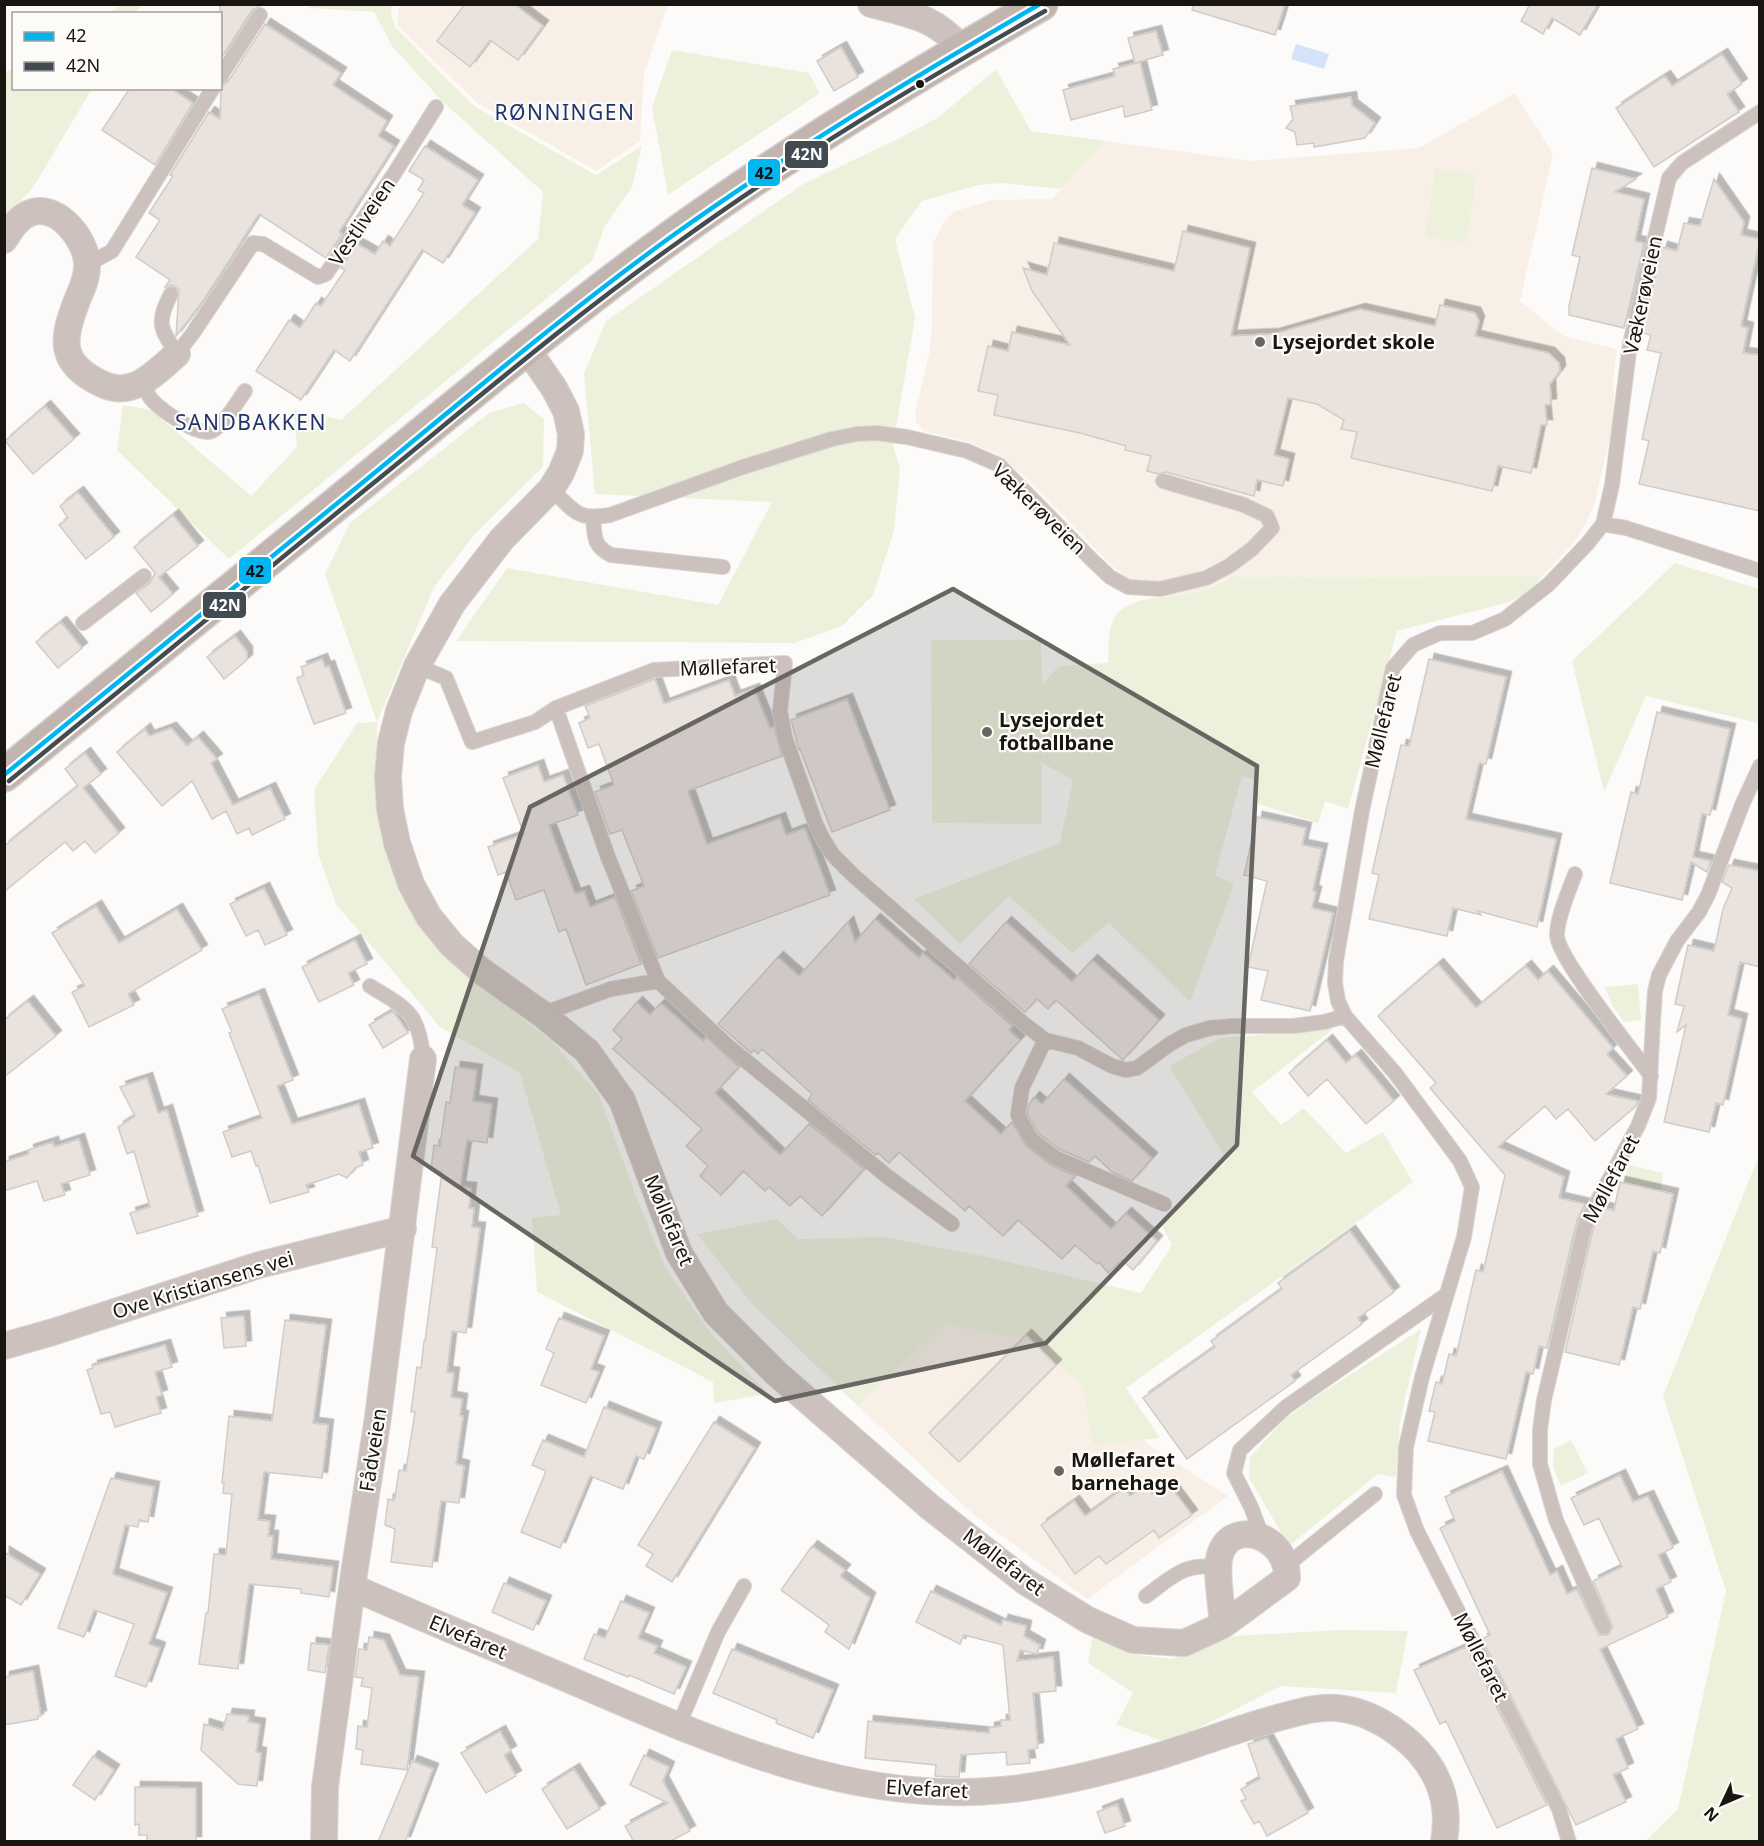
<svg xmlns="http://www.w3.org/2000/svg" width="1764" height="1846" viewBox="0 0 1764 1846" font-family="'Noto Sans',sans-serif">
  <defs>
    <filter id="shadow"><feDropShadow dx="5.5" dy="-5.5" stdDeviation="0" flood-color="#0004"/></filter>
  </defs>
  <rect width="100%" height="100%" fill="#fcfbf9"/>
  <path fill="#f8f0e7" d="M399,5H668L644,73L640,141L596,171L477,103L397,25Z
    M1515,93L1553,154L1520,301L1564,336L1617,349L1613,381L1615,416L1594,505L1586,523L1575,542L1542,576L1232,577L1205,590L1185,595L1152,597L1111,565L1022,474L996,454L969,442L924,431L917,423L915,414L929,354L932,328L933,243L945,220L955,211L992,200L1052,199L1105,141L1251,161L1419,148Z
    M943,1323L1029,1330L1152,1447L1228,1496L1087,1599L974,1515L858,1406Z"/>
  <path fill="#edf1dc" d="M122,5V4L142,5L136,13H107Z
    M306,5H392L391,14L395,27L474,106L596,175L642,146L632,187L605,226L592,261L229,559L117,450L123,405L151,410L251,496L297,447L294,410L341,420L538,239L543,192L442,101L392,46L374,12L310,8Z
    M672,50L809,73L820,93L668,195L652,107Z
    M13,68L14,88L92,89L34,186L5,219L4,73Z
    M996,69L1031,131L1105,141L1061,189L1001,183L979,185L922,201L895,239L915,318L893,446L900,468L894,531L873,595L842,626L795,643L456,641L507,568L718,605L772,502L595,494L584,373L606,321L803,184L898,139L939,117Z
    M1435,168L1476,174L1467,243L1425,237Z
    M524,403L544,419L543,467L474,535L434,587L377,722V813L399,893L446,958L554,1043L599,1095L636,1196L666,1269L711,1333L768,1394L714,1403L713,1382L537,1292L532,1218L561,1215L520,1073L440,1027L336,904L318,854L314,790L357,723L377,722L325,574L350,523L489,413Z
    M1675,563L1759,589V721L1758,723L1646,696L1604,792L1572,661Z
    M1542,576L1529,593L1506,603L1397,631L1348,809L1325,801L1318,823L1252,802L1259,781L1242,776L1215,875L1234,884L1190,1002L1109,923L1072,953L1009,896L960,944L914,899L1060,843L1073,780L1042,763V824L932,823L931,640H1041L1042,684L1059,666L1108,663C1109,651 1107,633 1113,621C1125,596 1161,598 1184,595C1201,592 1217,586 1232,577Z
    M1638,984L1641,1020L1624,1022L1612,1005L1605,987Z
    M1333,1029L1252,1092L1281,1125L1304,1108L1346,1153L1383,1132L1413,1182L1126,1388L1160,1438L1093,1445L1083,1386L1030,1340L943,1324L858,1406L752,1304L697,1234L777,1219L798,1239L884,1237L983,1256L1141,1293L1172,1245L1160,1223L1227,1160L1169,1066L1220,1038Z
    M1759,1155V1841H1645L1678,1809L1726,1591L1663,1396Z
    M1629,1165L1663,1173L1660,1193L1623,1185Z
    M1421,1329L1400,1421L1396,1477L1378,1474L1289,1546L1249,1478L1250,1457L1285,1419L1314,1398Z
    M1571,1440L1588,1473L1561,1486L1553,1466L1554,1449Z
    M1340,1630L1408,1631L1396,1693L1281,1686L1169,1743L1116,1725L1133,1693L1088,1663L1093,1635L1129,1654L1171,1659L1234,1636Z"/>
  <path fill="#d3e4f9" d="M1296,44L1329,54L1324,69L1291,59Z"/>
  <path fill="#e9e2dd" stroke="#cfccc9" stroke-width="1.5" filter="url(#shadow)" d="M220,4H263L252,10L220,60Z
    M465,4H514L543,26L518,60L490,40L470,67L437,41Z
    M1193,4H1285L1275,35L1192,10Z
    M1530,4H1598L1580,35L1552,18L1543,34L1521,21Z
    M265,24L341,73L333,85L387,121L378,136L394,146L339,232L342,234L326,258L259,214L203,301L176,336L179,289L171,285L165,287L170,280L136,257L160,220L149,213L173,176L170,175L209,112L220,119L221,86L228,82Z
    M1156,31L1163,55L1135,63L1128,38Z
    M841,47L858,77L834,91L817,61Z
    M1722,54L1742,84L1727,94L1739,112L1654,167L1616,108L1665,76L1672,86Z
    M1140,62L1152,110L1125,117L1123,106L1071,120L1063,90L1115,76L1113,69Z
    M130,88H170L193,103L155,165L102,130Z
    M1351,97L1352,105L1375,123L1365,138L1314,147V143L1297,145L1295,132L1286,128L1293,119L1290,106Z
    M425,146L478,180L462,205L475,213L443,263L422,250L350,361L334,350L301,400L256,371L289,320L300,328L316,303L321,306L345,270L341,268L357,244L375,254L383,241L390,246L424,193L418,190L424,180L409,171Z
    M1592,168L1636,179L1615,192L1644,199L1635,241L1644,243L1624,328L1569,315V306L1580,257L1572,255Z
    M1714,179L1744,222L1741,235L1760,239L1741,326L1748,328L1743,353L1760,355V511L1639,484L1649,441L1642,439L1661,353L1647,350L1651,335L1642,333L1662,247L1677,251L1684,223L1700,226Z
    M1183,231L1250,248L1231,336L1274,334L1360,309L1435,326L1440,305L1475,313L1479,321L1475,336L1549,353L1559,363L1560,371L1550,384L1551,404L1545,405L1547,425H1541L1531,473L1498,466L1492,491L1351,458L1357,432L1341,429L1344,420L1317,404L1288,398L1274,455L1289,459L1283,486L1257,480L1254,496L1166,472L1158,474L1147,471L1151,456L1125,450L1126,446L1080,433L994,415L998,395L978,391L988,346L1008,351L1012,332L1070,345L1032,291L1023,268L1047,275L1054,243L1174,271Z
    M45,406L74,439L33,474L5,441Z
    M78,492L114,537L86,559L59,525L68,518L60,506Z
    M173,515L198,546L159,577L173,594L151,612L136,593L150,583L155,573L134,547Z
    M61,622L82,648L58,668L36,642Z
    M235,636L247,652V660L224,679L207,657Z
    M322,659L325,667L329,666L346,713L314,724L297,678L304,675L301,667Z
    M1429,659L1506,677L1486,764L1479,763L1466,819L1556,839L1537,927L1478,911L1481,915L1453,908L1447,936L1369,919L1379,875L1372,873L1401,745L1409,746Z
    M655,679L664,704L729,680L735,696L754,689L770,728L774,727L782,756L688,791L707,844L780,818L786,835L805,828L830,895L658,958L631,891L644,886L622,830L610,834L595,792L614,785L599,744L588,748L579,723L590,718L585,706Z
    M847,699L890,810L832,832L800,749L799,750L791,720Z
    M1657,712L1730,729L1710,815L1702,814L1693,857L1711,861L1707,872L1691,862L1682,900L1610,883L1631,792L1638,794Z
    M171,728L187,746L198,737L217,759L211,763L233,805L270,788L285,819L252,835L249,828L237,834L226,811L212,819L192,781L162,806L117,752L145,729L149,736Z
    M85,753L101,774L83,788L119,833L95,853L85,841L73,851L65,842L4,892V846L78,786L65,769Z
    M538,765L544,782L563,775L578,815L549,825L575,894L584,891L590,907L615,897L641,964L586,985L566,929L559,932L544,890L516,900L506,872L498,875L488,847L524,834L503,778Z
    M1257,817L1306,828L1302,845L1322,849L1313,890L1316,892L1312,908L1333,913L1310,1011L1261,1000L1268,971L1248,967L1267,881L1244,875Z
    M1729,865L1760,871V967L1740,962L1728,1015L1742,1019L1723,1105L1716,1103L1709,1132L1664,1122L1686,1025L1677,1032L1684,1006L1675,1004L1688,945L1714,951L1723,909L1732,888L1722,882Z
    M264,888L287,935L265,945L258,930L246,936L230,904Z
    M96,906L119,943L177,909L202,950L128,994L134,1005L89,1027L72,992L85,986L52,933Z
    M875,919L919,958L923,953L954,980L957,977L1012,1026L1009,1030L1020,1040L965,1101L1001,1134L1012,1122L1026,1146L1051,1165L1075,1176L1066,1186L1111,1229L1126,1213L1157,1241L1133,1270L1122,1260L1108,1273L1099,1262L1097,1264L1075,1245L1062,1259L1018,1220L1003,1236L969,1206L965,1211L899,1152L889,1163L878,1153L876,1155L808,1100L812,1094L762,1049L758,1054L754,1050L751,1053L718,1024L778,957L799,976L848,922L855,942Z
    M1006,922L1072,982L1092,960L1159,1020L1123,1060L1056,1000L1048,1009L1037,999L1025,1012L969,964Z
    M355,940L367,964L348,973L354,985L319,1002L302,967Z
    M1438,964L1476,1008L1526,966L1538,980L1548,971L1613,1048L1607,1054L1627,1076L1606,1094L1638,1101L1636,1106L1595,1141L1568,1109L1556,1119L1545,1106L1498,1147L1564,1177L1559,1198L1585,1204L1577,1220L1547,1348L1539,1346L1533,1374L1526,1372L1506,1459L1428,1441L1435,1412L1429,1411L1436,1382L1442,1384L1449,1354L1456,1356L1476,1270L1483,1272L1505,1175L1430,1088L1436,1083L1378,1016Z
    M259,994L293,1080L277,1086L292,1124L359,1104L373,1148L359,1152L363,1165L355,1168L347,1178L339,1174L306,1185L309,1192L270,1203L258,1165L256,1166L251,1151L232,1157L223,1132L262,1118L229,1033L232,1032L222,1009Z
    M28,1001L56,1036L4,1077V1020Z
    M637,1002L650,1015L661,1003L703,1041L706,1037L739,1067L715,1093L780,1155L809,1124L864,1169L822,1216L800,1196L790,1206L769,1187L765,1191L743,1171L721,1195L700,1176L708,1166L686,1146L702,1129L613,1049L622,1039L613,1030Z
    M393,1011L408,1033L383,1048L369,1025Z
    M1327,1040L1346,1063L1356,1055L1394,1101L1366,1124L1327,1079L1308,1096L1289,1073Z
    M455,1067L477,1070L473,1101L492,1104L487,1143L467,1140L460,1187L471,1188L469,1208H474L472,1227L480,1228L466,1333L452,1331L447,1372L454,1373L451,1397L462,1399L460,1416H463L456,1464L464,1466L459,1503L441,1501L432,1567L391,1562L395,1529L385,1525L388,1499L394,1500V1497H395L399,1470L406,1471L408,1456L415,1412H411L417,1367L421,1368L424,1341H425L437,1248L432,1247L442,1172L431,1170L434,1145L440,1146L446,1102L450,1103Z
    M147,1078L158,1113L167,1110L198,1216L137,1234L130,1213L150,1207L134,1151L127,1154L118,1127L135,1116L120,1087Z
    M1064,1079L1152,1158L1132,1181L1112,1172L1095,1156L1089,1162L1061,1150L1038,1133L1027,1113L1029,1104L1034,1097L1042,1104Z
    M79,1139L90,1175L61,1184L65,1195L44,1201L37,1181L4,1191V1162L29,1154L28,1150L53,1142L54,1147Z
    M1620,1182L1673,1194L1660,1253L1653,1251L1640,1309L1633,1307L1619,1365L1565,1352L1594,1225L1604,1208L1614,1210Z
    M1350,1231L1394,1292L1358,1318L1362,1324L1291,1375L1295,1381L1187,1459L1143,1398L1215,1347L1211,1341L1282,1289L1278,1283Z
    M244,1316L246,1346L224,1348L221,1318Z
    M559,1318L604,1336L591,1369L599,1372L586,1403L541,1385L554,1353L546,1349Z
    M285,1320L326,1325L313,1423L328,1425L322,1478L264,1472L258,1520L270,1521L268,1536H273L271,1559L333,1567L329,1597L301,1593V1589L249,1584L238,1669L199,1664L206,1613H208L214,1554L226,1555L232,1494L223,1493L224,1483H222L229,1416L272,1421Z
    M1026,1335L1056,1365L959,1462L929,1433Z
    M165,1345L172,1367L155,1372L162,1395L156,1397L161,1413L115,1427L110,1412L101,1414L87,1370L93,1368L92,1366Z
    M604,1407L656,1428L644,1459L636,1456L623,1489L590,1476L560,1548L521,1532L546,1471L532,1465L543,1440L584,1457Z
    M714,1422L755,1448L672,1582L646,1566L653,1554L638,1545Z
    M1502,1471L1550,1575L1557,1571L1567,1594L1577,1589L1599,1635H1608L1613,1627L1593,1581L1622,1567L1599,1518L1584,1525L1571,1498L1620,1475L1633,1502L1648,1496L1673,1548L1658,1555L1671,1582L1656,1589L1668,1617L1600,1649L1638,1729L1616,1739L1628,1768L1613,1775L1626,1802L1576,1825L1482,1639L1490,1635L1440,1528L1455,1521L1445,1497Z
    M111,1478L154,1487L148,1522L139,1520L138,1527L125,1525L113,1574L167,1593L149,1644L160,1648L146,1687L115,1676L134,1624L94,1610L84,1637L58,1628Z
    M1168,1483L1192,1515L1159,1538L1154,1530L1106,1564L1099,1556L1075,1574L1041,1525L1074,1501L1085,1516L1124,1488L1130,1496L1146,1485L1152,1494Z
    M812,1546L845,1570L840,1576L870,1598L849,1649L825,1632L829,1625L781,1590Z
    M4,1552L40,1574L21,1605L4,1595Z
    M504,1583L546,1601L533,1630L492,1612Z
    M931,1591L1001,1625L1003,1620L1026,1626L1024,1636L1040,1645L1037,1654L1020,1650L1017,1661L1053,1657L1056,1691L1033,1693L1038,1748L1028,1750L1030,1763L1007,1765L1006,1752L961,1755L959,1777H948L935,1776L936,1765L865,1758L868,1721L989,1733V1728L1001,1726V1720H1010L1003,1645L964,1635L960,1644L916,1622Z
    M621,1601L649,1613L638,1638L657,1646L654,1653L686,1667L674,1694L629,1675L628,1677L584,1659L594,1634L605,1638Z
    M369,1637L384,1640L400,1675L419,1677L407,1770L361,1764L363,1750L356,1749L358,1726L367,1727L372,1688L361,1686L363,1678L355,1677L359,1649L367,1650Z
    M311,1643L329,1645L325,1673L308,1670Z
    M1466,1647L1547,1805L1497,1828L1446,1721L1440,1724L1414,1670Z
    M732,1649L833,1690L813,1738L776,1723L777,1720L713,1693Z
    M33,1671L41,1716H38V1719L4,1725V1677Z
    M227,1714L249,1716L248,1722L260,1724L256,1752L261,1753L257,1786L238,1784L201,1750L204,1724L223,1730Z
    M500,1731L511,1751L504,1755L516,1776L486,1793L461,1753Z
    M1267,1738L1308,1813L1267,1836L1259,1821L1254,1824L1241,1801L1246,1799L1241,1789L1260,1779L1248,1744Z
    M644,1755L669,1767L663,1781L690,1831L669,1842H634L625,1826L668,1803L630,1785Z
    M93,1756L114,1770L95,1800L73,1785Z
    M412,1761L433,1769L405,1842H378Z
    M574,1769L600,1809L567,1829L542,1789Z
    M135,1787L196,1788V1842H147V1835H139V1824L135,1825Z
    M1117,1804L1125,1826L1105,1833L1097,1812Z"/>
  <g fill="none" stroke-linecap="round" stroke-linejoin="round">
    <defs>
      <path id="lane" d="M220,77L260,15
        M88,264L112,251L213,88
        M171,294C156,323 160,328 177,354L193,333L253,243L263,244L318,277L326,274L394,174L436,107
        M142,384C145,389 148,395 152,400C161,410 200,438 212,431C224,425 237,402 245,391
        M551,489C574,510 576,521 610,515L743,467L832,439L857,434L876,433L907,437L967,451L999,465L1091,559L1110,577L1128,587L1160,589L1206,578L1229,566L1252,549L1272,528L1267,516L1244,505L1163,481
        M593,518C595,537 593,546 611,555L723,567
        M1603,524L1612,485L1630,344L1669,178L1682,163L1760,112
        M83,623L144,576
        M417,666L446,678L472,742L535,722L556,708L654,670L785,663L780,711L785,738L816,825L824,841L833,855L854,876L1023,1023L1045,1040L1078,1048L1112,1066L1126,1070L1137,1068L1170,1044L1186,1035L1210,1028L1232,1026H1293L1324,1022L1345,1016
        M556,708L608,857L658,981L729,1047L888,1177L952,1224
        M1575,874C1569,891 1557,917 1557,935C1557,958 1634,1052 1651,1076
        M370,986C406,1008 420,1013 423,1059
        M542,1014L611,989L658,981
        M1045,1040L1022,1088L1018,1115L1031,1139L1056,1158L1164,1204
        M1262,1536L1251,1507L1234,1473L1240,1450L1286,1407L1446,1295
        M1287,1565L1375,1494
        M1146,1596C1171,1578 1185,1561 1219,1568
        M1604,1627L1556,1520L1540,1464V1430L1544,1400L1586,1222L1638,1126L1649,1098L1653,1021L1655,991L1659,975L1677,941L1699,912L1708,895L1742,805L1760,766
        M678,1727L718,1632L744,1586
        M1569,1842L1559,1809L1417,1531L1404,1495L1406,1447L1422,1377L1464,1237L1472,1187L1460,1161L1395,1073L1345,1016L1338,1001L1335,983L1336,961L1362,811L1393,668L1413,645L1440,633H1472L1505,619L1549,584L1588,543L1603,524L1626,528L1760,571"/>
      <path id="street" d="M871,4C911,15 934,16 962,49
        M4,240C11,229 19,216 33,212C59,205 86,240 87,263C88,275 83,287 78,298C62,338 57,363 102,384C133,399 156,372 177,354
        M527,349L554,388L566,411L571,434L570,451L561,473L551,489L502,539L452,604L417,666L399,711L391,743L388,777L390,809L397,843L411,884L429,917L452,945L480,970L542,1014L587,1051L622,1100L679,1253L716,1313L776,1373L930,1507L1026,1582L1088,1620L1133,1640L1184,1643L1223,1625L1287,1578C1288,1535 1231,1517 1220,1555C1215,1570 1222,1608 1223,1625
        M4,1346L53,1332L259,1265L403,1229
        M352,1587C429,1621 507,1653 584,1686C717,1743 855,1805 1003,1790C1055,1785 1109,1771 1159,1756C1199,1744 1237,1729 1277,1718C1296,1713 1317,1706 1337,1708C1379,1712 1426,1747 1440,1787C1447,1805 1447,1823 1444,1842
        M324,1842L325,1787L352,1587L378,1417L423,1059"/>
      <path id="secondary" d="M4,775C125,676 246,578 367,479C481,385 594,290 715,206C820,133 930,67 1041,4"/>
    </defs>
    <use href="#lane" stroke="#d7d6d5" stroke-width="16"/>
    <use href="#street" stroke="#d7d6d5" stroke-width="28"/>
    <use href="#secondary" stroke="#d7d6d5" stroke-width="36"/>
    <use href="#lane" stroke="#ccc1bc" stroke-width="14"/>
    <use href="#street" stroke="#ccc1bc" stroke-width="26"/>
    <use href="#secondary" stroke="#c2b5af" stroke-width="33"/>
    <defs>
      <path id="bus-1" d="M4,775C125,676 247,578 367,479C467,397 567,312 672,236C790,152 914,77 1040,4"/>
      <path id="bus-2" d="M9,781C130,682 251,584 371,485C472,403 571,318 677,243C794,158 919,83 1045,11"/>
    </defs>
    <use href="#bus-1" stroke="#fdfbf8" stroke-width="9"/>
    <use href="#bus-2" stroke="#fdfbf8" stroke-width="9"/>
    <use href="#bus-1" stroke="#00b6f1" stroke-width="4.5"/>
    <use href="#bus-2" stroke="#424a52" stroke-width="4.5"/>
  </g>
  <path fill="#686662" fill-opacity="0.2" stroke="#686662" stroke-width="4.5" stroke-linejoin="round" d="M953,589L1257,766L1237,1145L1046,1343L775,1401L413,1156L530,807Z"/>
  <circle fill="#191511" stroke="#fdfbf8" stroke-width="2" cx="920" cy="84" r="5"/>
  <g fill="#686662" stroke="#fdfbf8" stroke-width="2">
    <circle cx="1260" cy="342" r="6"/>
    <circle cx="987" cy="732" r="6"/>
    <circle cx="1059" cy="1471" r="6"/>
  </g>
  <g text-anchor="middle" stroke-width="4.5" stroke-linejoin="round" paint-order="stroke">
    <g font-size="20" fill="#191511" stroke="#fdfbf8">
      <text transform="translate(362 222) rotate(-56)" y="7">Vestliveien</text>
      <text transform="translate(1643 295) rotate(-78)" y="7">Vækerøveien</text>
      <text transform="translate(1039 509) rotate(44)" y="7">Vækerøveien</text>
      <text transform="translate(728 667) rotate(-2)" y="7">Møllefaret</text>
      <text transform="translate(1383 721) rotate(-76)" y="7">Møllefaret</text>
      <text transform="translate(1611 1179) rotate(-62)" y="7">Møllefaret</text>
      <text transform="translate(669 1220) rotate(67)" y="7">Møllefaret</text>
      <text transform="translate(203 1285) rotate(-17)" y="7">Ove Kristiansens vei</text>
      <text transform="translate(373 1450) rotate(-81)" y="7">Fådveien</text>
      <text transform="translate(1004 1562) rotate(37)" y="7">Møllefaret</text>
      <text transform="translate(468 1637) rotate(23)" y="7">Elvefaret</text>
      <text transform="translate(1481 1657) rotate(63)" y="7">Møllefaret</text>
      <text transform="translate(927 1789) rotate(3)" y="7">Elvefaret</text>
    </g>
    <g font-size="20" font-weight="bold" fill="#191511" stroke="#fdfbf8" text-anchor="start">
      <text x="1272" y="349">Lysejordet skole</text>
      <text x="999" y="727">Lysejordet<tspan x="999" dy="23">fotballbane</tspan></text>
      <text x="1071" y="1467">Møllefaret<tspan x="1071" dy="23">barnehage</tspan></text>
    </g>
    <g font-size="21" letter-spacing="1.5" fill="#1f356c" stroke="#fdfbf8">
      <text x="565" y="120">RØNNINGEN</text>
      <text x="251" y="430">SANDBAKKEN</text>
    </g>
  </g>
  <g stroke="#fdfbf8" stroke-width="2">
    <rect x="784" y="140" width="45" height="29" rx="6" fill="#424a52"/>
    <rect x="747" y="158" width="34" height="29" rx="6" fill="#00b6f1"/>
    <rect x="238" y="556" width="34" height="29" rx="6" fill="#00b6f1"/>
    <rect x="202" y="591" width="45" height="28" rx="6" fill="#424a52"/>
  </g>
  <g font-size="16" text-anchor="middle" font-weight="bold" fill="#fff">
    <text x="807" y="160">42N</text>
    <text x="225" y="611">42N</text>
  </g>
  <g font-size="16" text-anchor="middle" font-weight="bold" fill="#111">
    <text x="764" y="179">42</text>
    <text x="255" y="577">42</text>
  </g>
  <rect width="1764" height="1846" fill="none" stroke="#191511" stroke-width="12"/>
  <rect x="12" y="12" width="210" height="78" fill="#fdfbf8" stroke="#a29f9c" stroke-width="1.5"/>
  <rect x="24" y="32" width="30" height="9" fill="#00b6f1" stroke="#a29f9c" stroke-width="1.5"/>
  <text x="66" y="42" font-size="18" fill="#191511">42</text>
  <rect x="24" y="62" width="30" height="9" fill="#424a52" stroke="#a29f9c" stroke-width="1.5"/>
  <text x="66" y="72" font-size="18" fill="#191511">42N</text>
  <g transform="translate(1722 1804) rotate(226)" stroke="#fdfbf8" stroke-width="4.5" paint-order="stroke">
  <path d="M0-4.5L10 22L0 15L-10 22Z" fill="#191511"/>
  <text y="-9" font-size="16" font-weight="bold" text-anchor="middle" fill="#191511">N</text>
  </g>
</svg>
